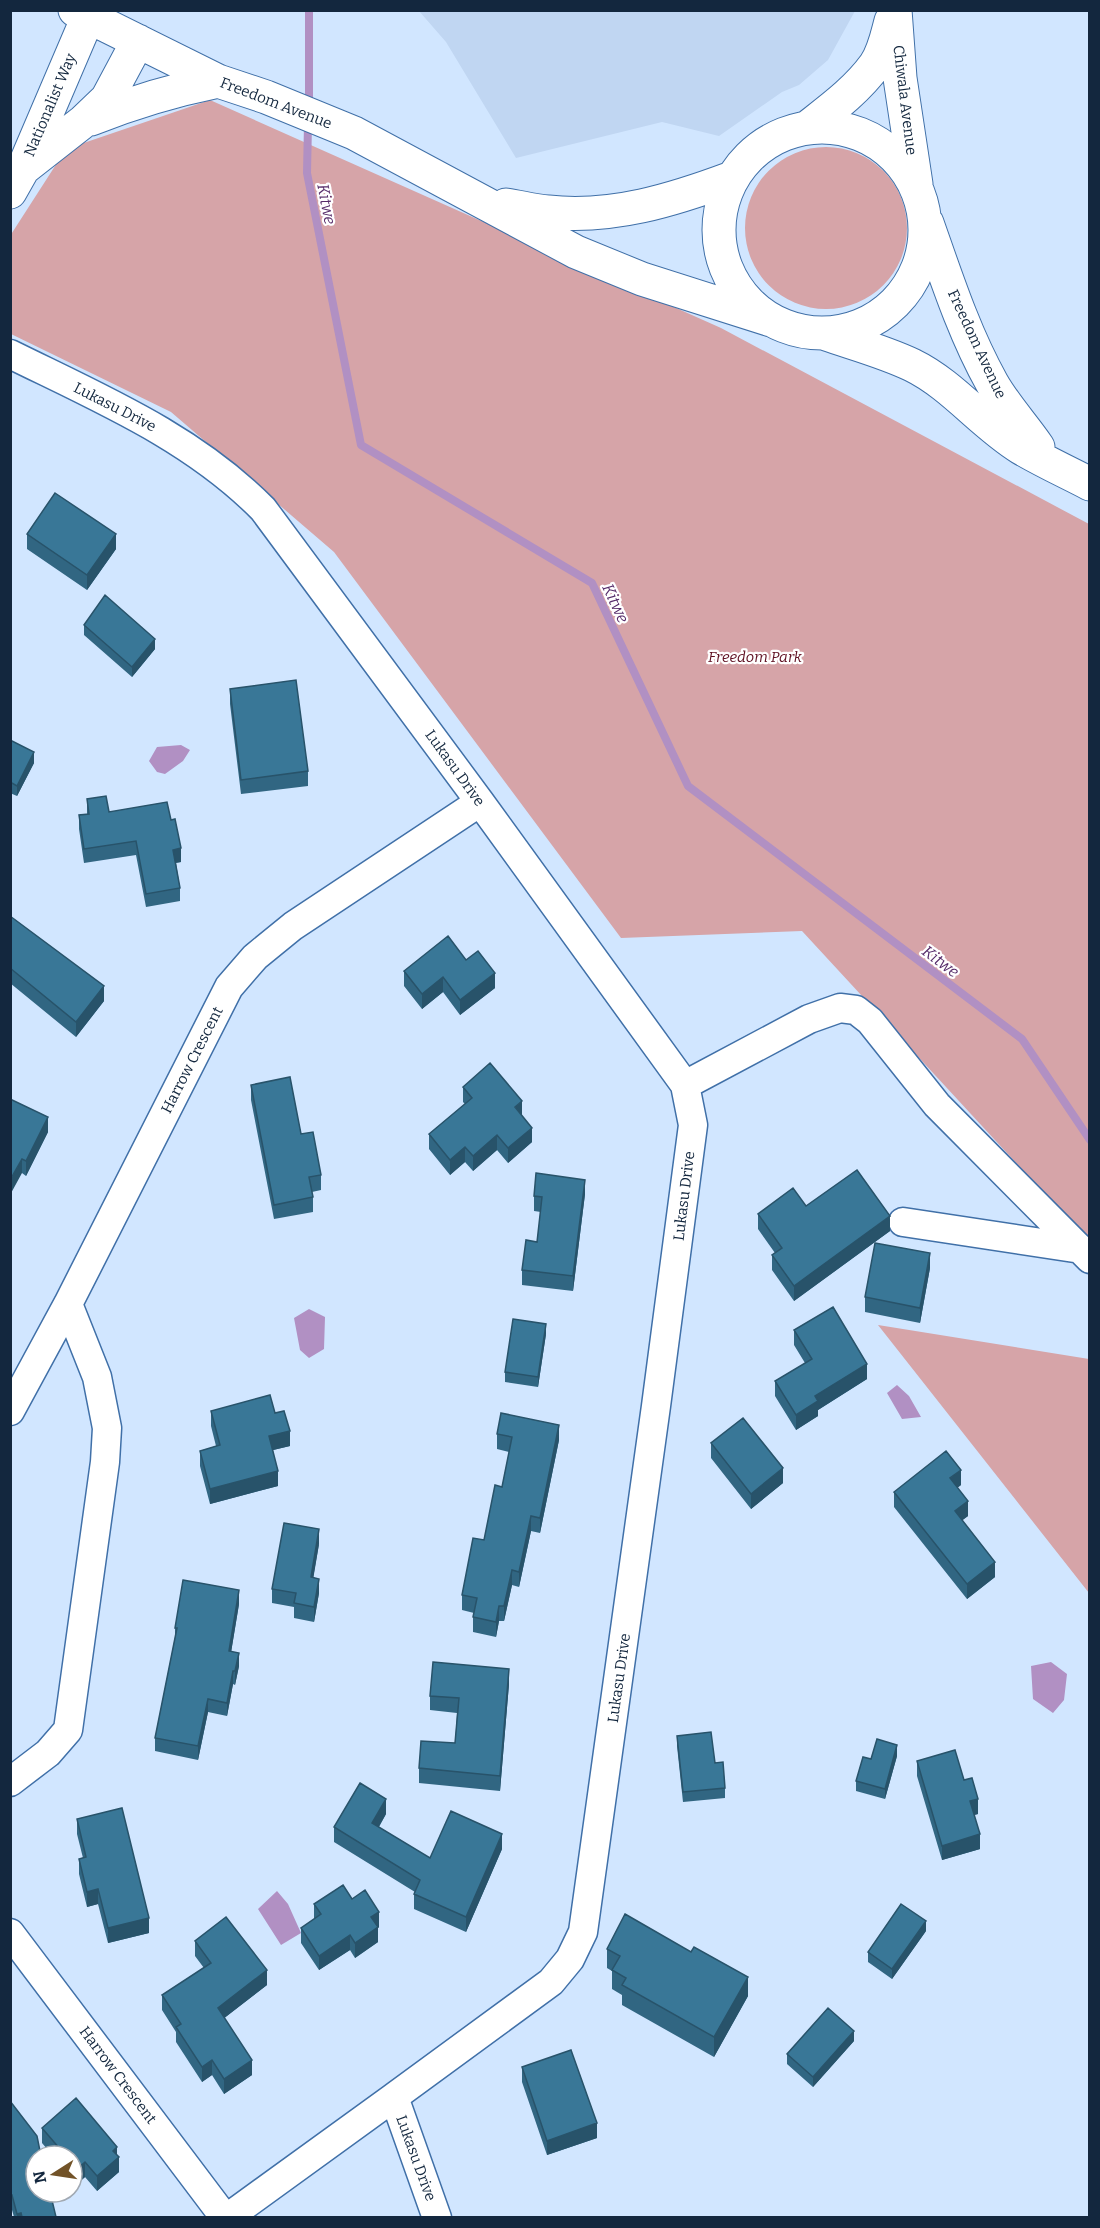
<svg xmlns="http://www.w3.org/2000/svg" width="1100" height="2228" viewBox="0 0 1100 2228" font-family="Bitter,serif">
  <rect width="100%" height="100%" fill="#d1e6ff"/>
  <path fill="#c0d6f2" d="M419,11H855L828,60L799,85L782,92L719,136L662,122L516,158L446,42Z"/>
  <path fill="#d6a4a8" d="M210,100L721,328L1089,524V1242L802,931L621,938L334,552L171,412L11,334L10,236L66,149Z
    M745 228a81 81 0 1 1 162 0a81 81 0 1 1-162 0Z
    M878,1325L1089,1359V1593Z"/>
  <path fill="#b190c3" d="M181,745L190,750L183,761L165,774L157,772L149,761L157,747Z
    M309,1309L325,1317L324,1349L309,1358L300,1350L294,1318Z
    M897,1385L909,1396L921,1417L902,1419L887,1393Z
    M1051,1662L1067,1674L1064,1700L1053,1713L1033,1699L1031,1666Z
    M277,1891L288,1904L301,1933L281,1945L258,1909Z"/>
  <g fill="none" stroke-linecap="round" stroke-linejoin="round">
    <path stroke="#b190c3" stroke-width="8" d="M309,106V10
      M308,124L307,173L361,445L592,583L688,786L1022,1039L1090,1140"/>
    <defs>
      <path id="street" d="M10,354C99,398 192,437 263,509L480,802L685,1085L693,1125L656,1406L583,1932L570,1959L551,1982L394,2097L437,2218
        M685,1085L809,1019L840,1008L856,1010L870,1021L937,1105L1090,1259
        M903,1222L1081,1249
        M10,1411L68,1304L229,987L255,957L293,926L480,802
        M10,1782L48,1753L68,1730L105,1462L107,1428L97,1377L68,1304
        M10,1933L225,2218
        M227,2218L394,2097"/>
      <path id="secondary" d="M75,10L218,81L266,97L354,133L576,252L642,279L771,320
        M895,10L900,78L916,184
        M91,119C133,102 174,90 218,81
        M719 230a103 103 0 1 1 206 0a103 103 0 1 1-206 0Z
        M808,127C831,109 857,90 875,65C884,52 887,36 891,21
        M24,168L84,121L107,99L138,41
        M10,192L23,169L88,17
        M506,205C520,207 534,211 548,212C612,219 673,200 732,178
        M927,223C946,277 964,333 992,383C1005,406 1023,425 1038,447
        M826,334C855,344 885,352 912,365C953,385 982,424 1021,448C1043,461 1067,472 1090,484"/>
    </defs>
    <use href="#street" stroke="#4070a8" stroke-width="31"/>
    <use href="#secondary" stroke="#4070a8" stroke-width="35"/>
    <use href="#street" stroke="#fff" stroke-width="28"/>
    <use href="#secondary" stroke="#fff" stroke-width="33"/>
  </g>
  <path fill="#316682" d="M27,534L116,549L87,590L27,549Z
    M84,625L155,649L132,677L84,635Z
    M230,689L308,771V786L241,794L230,704Z
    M10,740L34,763L17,796L10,793Z
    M87,799L109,812L171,820L181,862L176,863L180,888V901L146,907L136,855L84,863L79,829V815L87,814Z
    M10,916L104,1001L76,1037L10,983Z
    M466,960L495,988L460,1015L443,992L422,1009L404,986V971Z
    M251,1085L301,1134L321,1175V1190L312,1192L313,1197V1212L274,1219L251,1100Z
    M463,1087L522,1116L532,1142L508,1163L497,1150L473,1171L465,1162L450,1175L429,1149V1134L465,1104L463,1102Z
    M10,1099L48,1132L26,1176L22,1173Z
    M585,1194L573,1291L522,1285V1270L537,1242L541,1212L534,1211V1196Z
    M806,1206L890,1231L794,1301L772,1270V1255L775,1253L758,1229V1214Z
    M930,1268L920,1323L865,1312V1297Z
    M794,1330L867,1379L818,1410V1416L796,1430L775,1396V1381L805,1363L794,1345Z
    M546,1334L538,1387L505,1382V1372Z
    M211,1411L275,1413L290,1446L273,1450L278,1486L210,1504L200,1466V1451L216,1446L211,1426Z
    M497,1434L559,1440L540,1533L531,1531L519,1587L512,1585L504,1621H499L496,1637L473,1632V1617L474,1613L462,1610V1595L484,1540L502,1487L509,1452L497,1449Z
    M711,1443L783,1483L751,1509L711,1458Z
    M961,1485L957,1488L968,1516L962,1520L995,1577L967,1599L894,1507V1492Z
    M319,1544L313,1578L319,1593L314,1622L294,1618V1607L272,1603V1589Z
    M239,1604L231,1652L239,1666L235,1685L233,1684L227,1716L208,1712L198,1760L155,1751V1738L175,1637V1628Z
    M509,1684L500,1791L419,1783V1768L455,1743L457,1713L430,1710V1696Z
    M677,1736L715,1763L725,1788V1798L683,1802L677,1746Z
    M897,1756L885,1799L856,1791V1781L871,1759Z
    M917,1761L964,1780L978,1814L974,1815L980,1849L942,1860L917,1776Z
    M386,1814L379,1827L430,1858L502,1849L466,1932L414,1909V1894L415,1892L334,1842V1827Z
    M77,1819L149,1933L108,1943L98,1904L87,1907L79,1874V1859L83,1858L77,1834Z
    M352,1899L379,1927H378V1942L355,1958L350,1950L319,1970L301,1943V1928L314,1919V1904Z
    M926,1931L892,1979L868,1962V1952Z
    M195,1941L267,1985L224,2018L252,2075L224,2094L212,2075L202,2082L176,2042V2032L162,2010V1995L204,1968L195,1956Z
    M607,1949L748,1996L714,2057L622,2005V1995L612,1989V1971L607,1968Z
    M854,2041L813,2087L787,2064V2054Z
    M522,2067L597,2138L547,2155L522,2082Z
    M10,2101L56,2217H14L12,2210L10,2211Z
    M42,2128L117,2155L119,2172L97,2191L85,2177L77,2184L72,2178V2156H53L42,2143Z"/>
  <path fill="#28536a" d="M116,534V549L87,590V575Z
    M155,639V649L132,677V667Z
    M34,752V763L17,796V786Z
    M181,848V862L173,863V850Z
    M495,973V988L460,1015V1000Z
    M443,977V992L422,1009V994Z
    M104,986V1001L76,1037V1022Z
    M522,1101V1116L515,1107Z
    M48,1117V1132L26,1176V1161Z
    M532,1128V1142L508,1163V1148Z
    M497,1135V1150L473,1171V1156Z
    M465,1147V1162L450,1175V1160Z
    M22,1159V1173L10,1195V1180Z
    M585,1180V1194L573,1291V1276Z
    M890,1216V1231L794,1301V1286Z
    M930,1253V1268L920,1323V1308Z
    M546,1324V1334L538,1387V1377Z
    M867,1364V1379L818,1410V1416L796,1430V1415L815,1396Z
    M559,1425V1440L540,1533V1518Z
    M290,1431V1446L269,1451V1436Z
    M783,1468V1483L751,1509V1494Z
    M961,1470V1485L950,1493V1478Z
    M278,1471V1486L210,1504V1489Z
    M968,1501V1516L955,1526V1511Z
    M531,1516V1531L519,1587V1572Z
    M319,1529V1544L311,1592V1577Z
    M995,1562V1577L967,1599V1584Z
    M512,1570V1585L504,1621V1606Z
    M319,1579V1593L314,1622V1607Z
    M239,1590V1604L229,1665V1651Z
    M499,1606V1621L496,1637V1622Z
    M239,1653V1666L235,1685V1671Z
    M509,1669V1684L500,1791V1776Z
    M233,1671V1684L227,1716V1703Z
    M208,1699V1712L198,1760V1746Z
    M897,1745V1756L885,1799V1789Z
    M386,1799V1814L372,1838V1823Z
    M978,1799V1814L970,1816V1801Z
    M502,1834V1849L466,1932V1917Z
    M980,1834V1849L942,1860V1846Z
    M98,1889V1904L87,1907V1892Z
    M379,1912V1927L371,1932V1917Z
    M149,1918V1933L108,1943V1928Z
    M926,1921V1931L892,1979V1969Z
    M378,1927V1942L355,1958V1943Z
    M350,1935V1950L319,1970V1956Z
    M267,1970V1985L218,2023V2008Z
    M748,1977V1996L714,2057V2037Z
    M854,2031V2041L813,2087V2077Z
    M212,2060V2075L202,2082V2067Z
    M252,2060V2075L224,2094V2079Z
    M597,2123V2138L547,2155V2141Z
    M117,2147V2158L119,2157V2172L97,2191V2176L113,2151Z
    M85,2162V2177L77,2184V2169Z
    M12,2195V2210L10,2211V2196Z
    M21,2213V2217H17V2214Z"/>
  <path fill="#397797" stroke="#28536a" stroke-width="1.5" d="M55,493L116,534L87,575L27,534Z
    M105,595L155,639L132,667L84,625Z
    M296,680L308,771L241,780L230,689Z
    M10,740L34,752L17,786L10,782Z
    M106,796L109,812L167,802L171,820L175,819L181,848L173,850L180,888L146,894L136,841L84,849L79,815L89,814L87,799Z
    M10,916L104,986L76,1022L10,968Z
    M448,936L466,960L478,951L495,973L460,1000L443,977L422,994L404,971Z
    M490,1063L522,1101L515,1107L532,1128L508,1148L497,1135L473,1156L465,1147L450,1160L429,1134L472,1098L463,1087Z
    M290,1077L301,1134L313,1132L321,1175L309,1177L313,1197L274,1205L251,1085Z
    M10,1099L48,1117L26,1161L22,1159L10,1180Z
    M857,1170L890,1216L794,1286L772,1255L782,1248L758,1214L793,1188L806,1206Z
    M536,1173L585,1180L573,1276L522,1270L526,1240L537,1242L542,1197L534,1196Z
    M875,1243L930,1253L920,1308L865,1297Z
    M833,1307L867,1364L815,1396L818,1401L796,1415L775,1381L812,1359L794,1330Z
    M513,1319L546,1324L538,1377L505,1372Z
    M270,1395L275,1413L284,1411L290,1431L269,1436L278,1471L210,1489L200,1451L220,1445L211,1411Z
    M501,1413L559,1425L540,1518L531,1516L519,1572L512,1570L504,1606H499L496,1622L473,1617L477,1598L462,1595L473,1538L484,1540L495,1485L502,1487L512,1437L497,1434Z
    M743,1418L783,1468L751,1494L711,1443Z
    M946,1451L961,1470L950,1478L968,1501L955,1511L995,1562L967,1584L894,1492Z
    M284,1523L319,1529L311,1577L319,1579L314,1607L294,1603L296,1593L272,1589Z
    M183,1580L239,1590L229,1651L239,1653L235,1671H233L227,1703L208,1699L198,1746L155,1738L177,1628H175Z
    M433,1662L509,1669L500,1776L419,1768L421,1741L455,1743L459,1698L430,1696Z
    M711,1732L715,1763L723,1762L725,1788L683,1792L677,1736Z
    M877,1739L897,1745L885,1789L856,1781L863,1757L871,1759Z
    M955,1750L964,1780L972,1778L978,1799L970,1801L980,1834L942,1846L917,1761Z
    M360,1783L386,1799L372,1823L430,1858L451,1811L502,1834L466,1917L414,1894L420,1880L334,1827Z
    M122,1808L149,1918L108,1928L98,1889L87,1892L79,1859L86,1857L77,1819Z
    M343,1885L352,1899L365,1890L379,1912L371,1917L378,1927L355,1943L350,1935L319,1956L301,1928L321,1914L314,1904Z
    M901,1904L926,1921L892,1969L868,1952Z
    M625,1914L691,1952L694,1947L748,1977L714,2037L622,1985L626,1978L612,1970L620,1956L607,1949Z
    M226,1917L267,1970L218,2008L252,2060L224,2079L212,2060L202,2067L176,2027L181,2024L162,1995L211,1963L195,1941Z
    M828,2008L854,2031L813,2077L787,2054Z
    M571,2050L597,2123L547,2141L522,2067Z
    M76,2098L117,2147L113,2151L119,2157L97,2176L85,2162L77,2169L72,2163V2156H66L42,2128Z
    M10,2101L37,2136L41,2156H36V2192H50L56,2217H22L21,2213L17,2214L12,2195L10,2196Z"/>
  <g text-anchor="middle" stroke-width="4.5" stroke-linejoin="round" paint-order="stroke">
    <g font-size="15" fill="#13273e" stroke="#fff">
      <text transform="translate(905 100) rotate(83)" y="5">Chiwala Avenue</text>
      <text transform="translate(276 103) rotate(21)" y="5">Freedom Avenue</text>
      <text transform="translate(50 105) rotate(-67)" y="5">Nationalist Way</text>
      <text transform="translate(977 344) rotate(65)" y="5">Freedom Avenue</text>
      <text transform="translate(115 407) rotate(27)" y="5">Lukasu Drive</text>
      <text transform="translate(455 768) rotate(54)" y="5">Lukasu Drive</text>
      <text transform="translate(192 1060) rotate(-63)" y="5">Harrow Crescent</text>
      <text transform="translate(684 1196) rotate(-83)" y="5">Lukasu Drive</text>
      <text transform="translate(619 1678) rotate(-82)" y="5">Lukasu Drive</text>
      <text transform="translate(118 2075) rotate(53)" y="5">Harrow Crescent</text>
      <text transform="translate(416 2158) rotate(70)" y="5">Lukasu Drive</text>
    </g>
    <g font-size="15" font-style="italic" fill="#5f1022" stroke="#fff">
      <text x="755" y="662">Freedom Park</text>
    </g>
    <g font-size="16" font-style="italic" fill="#562c6a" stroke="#fff">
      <text transform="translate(327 204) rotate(79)" y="6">Kitwe</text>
      <text transform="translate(616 603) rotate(65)" y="6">Kitwe</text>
      <text transform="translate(941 961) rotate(37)" y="6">Kitwe</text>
    </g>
  </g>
  <rect width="1100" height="2228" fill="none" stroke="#13273e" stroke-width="24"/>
  <g transform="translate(54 2174) rotate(258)"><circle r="28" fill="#ffffff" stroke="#a1a9b2" stroke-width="1.5"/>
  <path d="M0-4.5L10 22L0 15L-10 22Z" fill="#725328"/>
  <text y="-9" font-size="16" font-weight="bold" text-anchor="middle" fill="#13273e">N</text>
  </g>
</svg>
